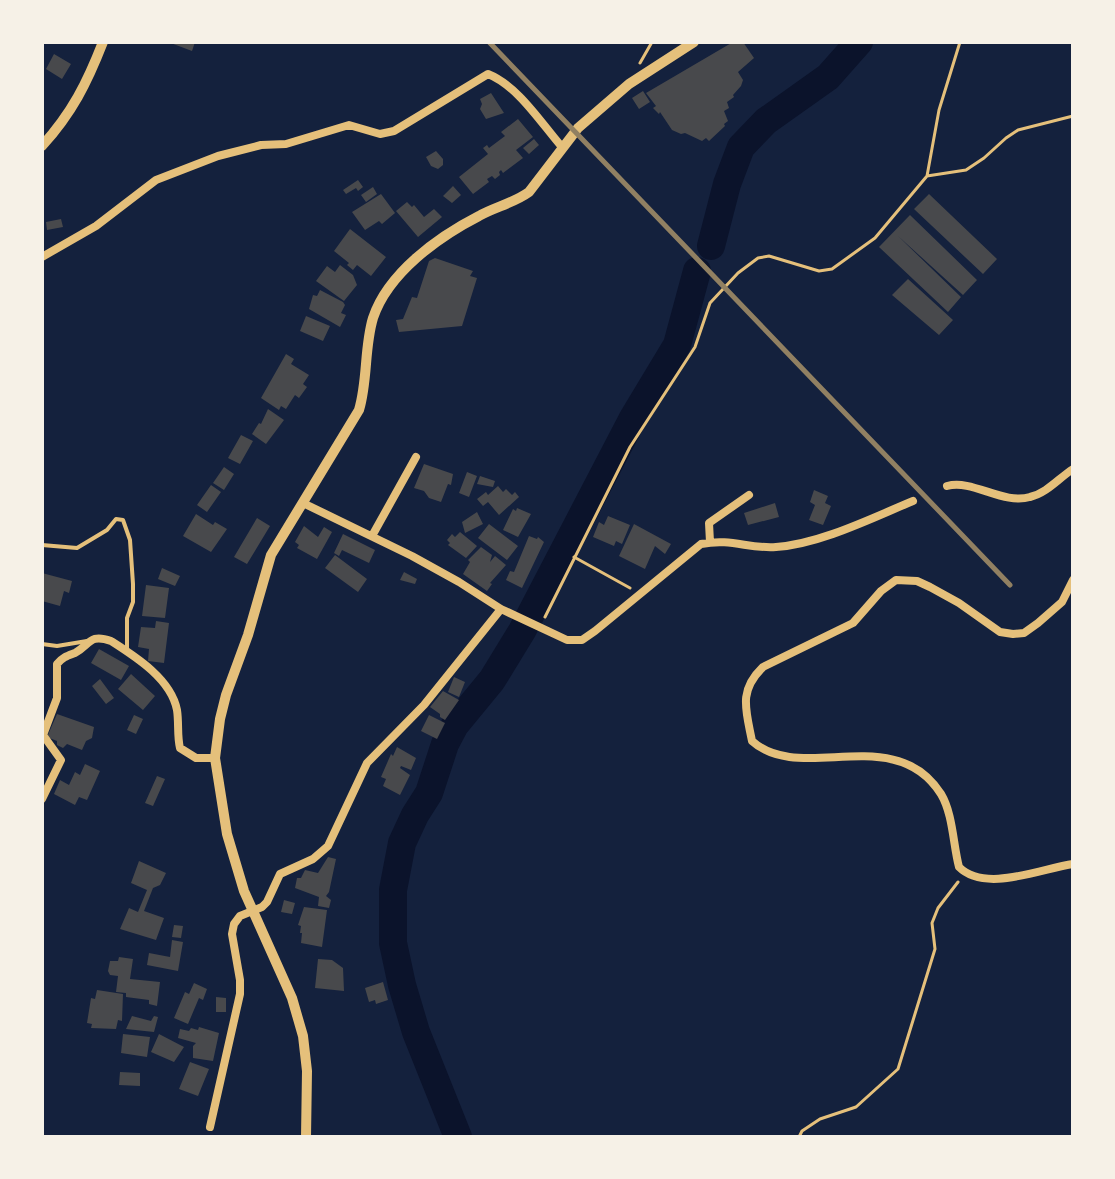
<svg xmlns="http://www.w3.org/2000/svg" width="1115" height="1179" viewBox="0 0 1115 1179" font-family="'Asap Condensed',sans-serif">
  <rect width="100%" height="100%" fill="#14213d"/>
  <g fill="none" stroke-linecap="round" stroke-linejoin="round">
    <path stroke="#0b132b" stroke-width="28" d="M711,246L727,184L741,147L766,121L828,77L859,42
      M458,1137L416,1032L402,985L393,943V890L402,843L415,815L429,793L445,744L455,725L492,680L522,631L633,418L677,345L697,271"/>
  </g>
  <path fill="#48494c" d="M168,42H195L192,51Z
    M733,42H743L754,58L738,72L743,80L741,86L733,95L734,97L727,102L729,108L724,111L728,121L724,124L725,126L709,141L706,138L702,141L685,133L681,134L672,130L660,112L659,114L653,108L656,106L646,93Z
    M54,54L71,64L62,79L46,69Z
    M643,91L650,102L639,109L632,98Z
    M491,93L504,113L486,119L480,109L482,104L480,99Z
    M518,119L533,137L516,150L523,158L503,173L501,170L499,172L500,175L495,179L492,176L487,179L489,182L473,194L459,177L488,154L483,148L487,145L489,148L505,136L501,132Z
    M534,139L539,145L529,154L523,148Z
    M436,151L443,159V165L438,169L431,166L426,157Z
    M358,180L363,187L358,191L356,188L346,194L343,190Z
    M453,186L461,195L452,203L443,196Z
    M373,187L377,194L366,202L361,195Z
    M381,194L395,213L382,224L379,221L365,230L352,212Z
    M929,194L997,259L983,274L914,209Z
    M407,202L412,207L414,205L424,217L434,209L442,217L418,237L396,211Z
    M910,215L977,280L963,295L898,236L961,297L948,312L879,247Z
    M61,219L63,227L47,230L46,222Z
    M350,229L386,257L371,276L357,265L353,270L347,265L349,263L334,251Z
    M435,258L473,271L470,276L477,278L462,326L399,332L396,320L403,319L412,297L417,298L429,261Z
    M340,265L353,275L357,285L344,301L316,281L327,266L335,272Z
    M908,279L953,320L939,335L892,295Z
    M320,290L343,302L345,305L341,313L346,315L340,327L309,309L313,295L317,296Z
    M306,316L330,326L323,341L300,331Z
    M286,354L294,359L291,364L309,375L303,384L307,387L299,398L295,395L286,409L281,406L279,410L261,398Z
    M268,409L284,420L266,444L252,434L259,423L261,424Z
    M241,435L253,441L240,464L228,458Z
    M424,464L453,474L451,485L448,484L441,502L429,498L424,491L414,488Z
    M224,467L234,474L224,490L213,483Z
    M467,472L477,476L469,497L459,493Z
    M480,476L495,481L493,487L477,484Z
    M211,485L221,492L207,512L197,505Z
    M498,486L503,492L506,489L512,495L515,492L519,497L499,515L488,502L483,506L477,499L486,492L488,495Z
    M814,490L828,496L825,503L831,506L823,525L809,520L815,505L810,502Z
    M775,503L779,517L748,525L744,513Z
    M517,508L531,514L518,537L503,530L513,509L516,511Z
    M477,512L483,524L465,533L462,522Z
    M196,514L213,525L215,522L227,529L211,552L183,536Z
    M608,516L630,525L622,544L616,541L614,546L593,537L599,522L604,525Z
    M257,518L270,526L247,564L234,557Z
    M489,524L518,546L507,560L478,538Z
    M634,524L671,544L665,554L655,546L645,569L619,556Z
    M304,526L318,537L324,527L332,532L317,559L297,548L299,545L295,542Z
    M460,532L477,546L466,558L448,545L450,543L447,540L452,534L455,537Z
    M343,534L375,550L369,563L342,550L339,556L334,553Z
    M529,536L537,539L538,537L544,542L522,588L506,580L510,571L514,572Z
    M481,547L492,555L490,562L495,556L506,565L490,583L492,584L487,591L463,574L470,562L468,560Z
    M335,555L367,579L358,592L325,568Z
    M162,568L180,576L175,586L158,579Z
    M404,572L417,579L415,584L400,580Z
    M42,573L72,581L69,593L64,591L60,606L42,601Z
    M146,585L169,588L165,618L142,616Z
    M156,621L169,623L164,663L148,661L149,649L138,647L141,627L155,628Z
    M99,649L129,666L121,680L91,663Z
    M131,674L155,696L143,710L118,689Z
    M454,677L465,682L459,697L448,692Z
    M100,679L114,698L106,704L92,686Z
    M443,691L459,700L445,720L440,717V714L430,707Z
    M57,714L94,727L92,738L86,741L82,750L67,744L63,748L57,745V741L47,737Z
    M134,715L143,719L136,734L127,730Z
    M429,715L445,723L437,739L421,731Z
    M397,747L416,758L411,770L401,766L400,768L410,775L400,795L383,786L386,779L381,777L391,754L393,756Z
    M85,764L100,771L87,800L79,797L75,805L54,794L60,780L69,785L75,772L80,775Z
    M157,776L165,779L153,806L145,803Z
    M328,857L336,859L329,892L326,896L331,900L329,908L318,906L319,897L295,888L297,878H301L305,870L318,873Z
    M139,861L166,873L160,885L153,888L144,911L164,918L156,940L120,929L129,908L138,912L147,890L131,883Z
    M284,900L295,903L292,914L281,912Z
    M304,907L327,910L322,947L301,943L302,933H300L301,926L298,925Z
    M174,925L183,926L181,938L172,937Z
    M172,940L183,942L178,971L147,965L149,953L170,957Z
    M119,957L133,959L130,979L160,982L157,1006L149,1004V1000L126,997V993L116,992L118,976L110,975L108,971L110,961H118Z
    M318,959L332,960L343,968L344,991L315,988Z
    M383,982L388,1000L376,1004L375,1000L369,1002L365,988Z
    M194,983L207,989L203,1000L199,998L188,1024L174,1018L185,992L189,994Z
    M97,990L123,994L122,1021L118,1020L116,1029L91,1028L92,1024L87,1023L91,998L95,999Z
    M216,997L226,998V1012H216Z
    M132,1016L151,1021L154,1016L158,1017L154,1032L126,1029Z
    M199,1027L219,1033L213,1061L193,1058V1046L196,1043L178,1038L180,1029L189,1031L191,1028L198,1030Z
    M123,1034L150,1037L147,1057L121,1053Z
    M159,1034L184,1047L174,1062L151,1052Z
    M190,1062L209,1069L198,1096L179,1089Z
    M120,1072L140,1073V1086L119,1085Z"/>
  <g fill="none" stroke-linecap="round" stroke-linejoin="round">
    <path stroke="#e5c07b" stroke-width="3" d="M640,63L652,42
      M927,176L939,110L960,42
      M574,557L630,588
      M545,617L630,447L695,347L710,303L738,273L758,258L769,256L819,271L832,269L875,238L927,176L966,170L984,158L1006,138L1018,130L1073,116
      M799,1137L802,1131L820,1119L856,1107L898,1069L935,949L932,923L938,908L958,882"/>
    <path stroke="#e5c07b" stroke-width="4" d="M42,545L77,548L107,530L116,519L123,520L130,540L133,584V602L127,618V651
      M42,644L57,646L87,641"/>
    <path stroke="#e5c07b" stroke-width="8" d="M42,257L96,226L156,180L218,156L261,145L286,144L349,125L380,134L394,131L488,74C518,86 541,123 562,147
      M947,486C973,479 1003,505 1030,497C1047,493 1059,478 1073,469
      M303,503L412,556L459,582L501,609L567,640H582L595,631L701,544C732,538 748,549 776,547C820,544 872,518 913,501
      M372,536L416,457
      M710,542L709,523L749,495
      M1073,580L1062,602L1038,623L1024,633L1013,634L1000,632L959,603L930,587L917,581L896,580L881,591L853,623L763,667C738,691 746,710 752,741C800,785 895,721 941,794C953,814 953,844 959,867C985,893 1040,869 1073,864
      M42,799L61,760L43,735L57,698V664C63,657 67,656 75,653C90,645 89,633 111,641C136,657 171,679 177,710C179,723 177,736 180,748L196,758H215
      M210,1127L240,994V980L232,934L234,924L240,916L262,907L267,902L280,874L313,859L328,846L367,763L424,705L501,609"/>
    <path stroke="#e5c07b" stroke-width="10" d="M42,146C72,113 87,83 103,42
      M306,1137L307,1071L303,1036L292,998L244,891L227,834L215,758L220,719L226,695L248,635L271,555L359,410C368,380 364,348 373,318C388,273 438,237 479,216C495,207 514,203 529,192L578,128L629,84L694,42"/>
    <path stroke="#918062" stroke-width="5" d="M489,42L1010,585"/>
  </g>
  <rect width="1115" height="1179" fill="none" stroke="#f6f1e7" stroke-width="88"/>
</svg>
